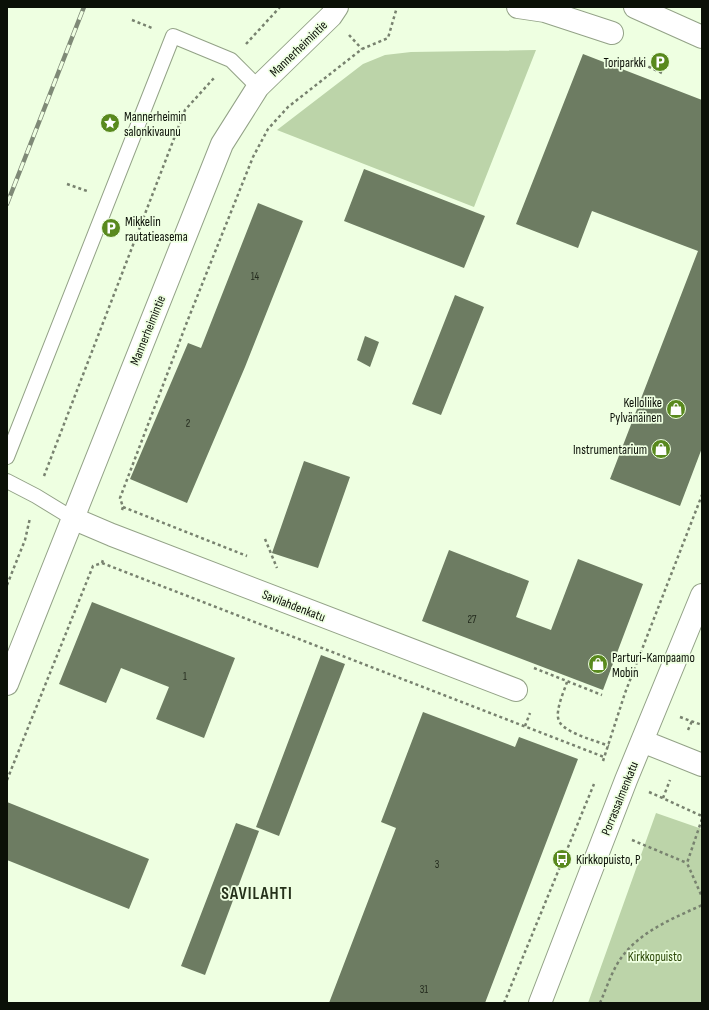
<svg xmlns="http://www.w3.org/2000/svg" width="709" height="1010" viewBox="0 0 709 1010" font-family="'Sofia Sans Condensed',sans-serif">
  <rect width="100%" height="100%" fill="#eeffe1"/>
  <path fill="#bcd4a9" d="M536,50L474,207L277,130L363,64L385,55L411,52Z
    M656,813L702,829V1003H588Z"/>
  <path fill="#6d7c62" d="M583,54L702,100V448L680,506L610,479L698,251L592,211L578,248L516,224Z
    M364,169L485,216L464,268L344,221Z
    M258,203L303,221L245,367L187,503L130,479L188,343L201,348Z
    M455,295L484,307L441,415L412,404Z
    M365,336L379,342L370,367L357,360Z
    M304,461L350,477L318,568L272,553Z
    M449,550L529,581L516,617L551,630L578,559L643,584L603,690L422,621Z
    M92,602L235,658L204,738L156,719L169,687L121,668L106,703L59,684Z
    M321,655L345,664L279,836L256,827Z
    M423,712L515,747L519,737L578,759L485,1003H329L396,828L381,822Z
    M7,802L149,859L129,909L7,860Z
    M236,823L259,831L205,975L181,966Z"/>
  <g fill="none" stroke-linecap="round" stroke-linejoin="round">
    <defs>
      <path id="lane" d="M7,457L173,36L231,60L258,87
        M7,481L36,496L72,518"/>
      <path id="street" d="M518,7L545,11L612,33
        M635,7L702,37
        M72,518L112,535L516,690"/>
      <path id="secondary" d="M7,684L222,144L258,87L331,16L337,7
        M642,741L702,765
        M540,1003L626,780L702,595"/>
    </defs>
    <use href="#lane" stroke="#93a287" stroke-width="16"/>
    <use href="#street" stroke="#93a287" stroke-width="24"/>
    <use href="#secondary" stroke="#93a287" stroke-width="24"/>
    <path stroke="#78826f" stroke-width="2.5" stroke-dasharray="3 3" stroke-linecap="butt" d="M132,20L152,28
      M349,35L362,49
      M246,44L280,7
      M632,59L664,74
      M67,184L87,191
      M44,476L185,110L214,78
      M123,507L247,556
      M122,510L123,507L120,498L187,322L253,157L268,129L288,107L362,49L388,38L397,7
      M265,539L277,568
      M102,563L604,757
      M7,585L25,540L30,518
      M534,668L602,695
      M567,682C564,691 559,702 558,712C557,717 559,723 563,726C575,736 594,740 609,746
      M680,717L702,725
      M525,726L530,713
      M688,730L692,721
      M603,761L625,693L702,495
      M7,780L93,566L102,563L103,560
      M649,792L702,816
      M663,798L670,780
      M702,819L687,863L702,897
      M632,840L687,863
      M504,1003L594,784
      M600,1003C606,989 611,974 619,961C638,932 672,919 702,905"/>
    <use href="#lane" stroke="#fff" stroke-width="14"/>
    <use href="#street" stroke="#fff" stroke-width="22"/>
    <use href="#secondary" stroke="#fff" stroke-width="22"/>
    <defs>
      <path id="rail" d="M7,204L84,7"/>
    </defs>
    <use href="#rail" stroke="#7f8a77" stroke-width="4.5"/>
    <use href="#rail" stroke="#eeffe1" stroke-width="3" stroke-dasharray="9" stroke-linecap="butt"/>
  </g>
  <defs>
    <symbol id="parking-disc" viewBox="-11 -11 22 22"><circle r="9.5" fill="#59891e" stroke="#eeffe1"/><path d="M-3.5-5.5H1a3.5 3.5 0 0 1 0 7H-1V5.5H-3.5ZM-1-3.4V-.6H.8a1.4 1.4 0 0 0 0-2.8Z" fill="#fff"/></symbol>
    <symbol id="sight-disc" viewBox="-11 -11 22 22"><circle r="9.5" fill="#59891e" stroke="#eeffe1"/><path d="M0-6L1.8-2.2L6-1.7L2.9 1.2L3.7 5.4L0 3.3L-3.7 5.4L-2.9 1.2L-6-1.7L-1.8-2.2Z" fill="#fff"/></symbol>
    <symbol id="shop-disc" viewBox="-11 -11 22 22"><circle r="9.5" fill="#59891e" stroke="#eeffe1"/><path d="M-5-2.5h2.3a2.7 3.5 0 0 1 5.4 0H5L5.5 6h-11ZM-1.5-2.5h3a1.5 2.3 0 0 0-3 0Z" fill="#fff"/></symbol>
    <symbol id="bus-disc" viewBox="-11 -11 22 22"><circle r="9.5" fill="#59891e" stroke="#eeffe1"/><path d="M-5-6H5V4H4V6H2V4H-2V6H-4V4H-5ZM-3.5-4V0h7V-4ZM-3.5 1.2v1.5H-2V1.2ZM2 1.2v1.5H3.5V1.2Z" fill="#fff"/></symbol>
  </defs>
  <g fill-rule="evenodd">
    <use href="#parking-disc" x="649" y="51" width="22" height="22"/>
    <use href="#sight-disc" x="99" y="112" width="22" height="22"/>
    <use href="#parking-disc" x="100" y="217" width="22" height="22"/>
    <use href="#shop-disc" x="665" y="398" width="22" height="22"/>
    <use href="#shop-disc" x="650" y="438" width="22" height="22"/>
    <use href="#shop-disc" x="587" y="653" width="22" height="22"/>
    <use href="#bus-disc" x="551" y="848" width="22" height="22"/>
  </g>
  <g text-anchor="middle" stroke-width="3.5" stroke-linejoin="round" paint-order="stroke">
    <g font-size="11" fill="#242b1e">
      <text x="255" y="280">14</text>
      <text x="188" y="427">2</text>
      <text x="472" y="623">27</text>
      <text x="185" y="680">1</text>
      <text x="437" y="868">3</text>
      <text x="424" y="993">31</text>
    </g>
    <g font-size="13" fill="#0b1007" stroke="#eeffe1">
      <text transform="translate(298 48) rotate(-44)" y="5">Mannerheimintie</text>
      <text transform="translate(147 330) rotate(-68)" y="5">Mannerheimintie</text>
      <text transform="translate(294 605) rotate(21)" y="5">Savilahdenkatu</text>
      <text transform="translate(619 798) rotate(-68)" y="5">Porrassalmenkatu</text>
    </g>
    <g font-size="13" fill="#0b1007" stroke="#eeffe1" text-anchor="start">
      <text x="646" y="67" text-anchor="end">Toriparkki</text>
      <text x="124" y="121">Mannerheimin<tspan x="124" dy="15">salonkivaunu</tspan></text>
      <text x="125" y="226">Mikkelin<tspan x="125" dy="15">rautatieasema</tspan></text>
      <text x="662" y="407" text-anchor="end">Kelloliike<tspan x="662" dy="15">Pylvänäinen</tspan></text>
      <text x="647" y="454" text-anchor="end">Instrumentarium</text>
      <text x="612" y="662">Parturi-Kampaamo<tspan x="612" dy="15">Mobin</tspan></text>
      <text x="576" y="864">Kirkkopuisto, P</text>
    </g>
    <g font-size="13" fill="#2c4807" stroke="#eeffe1">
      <text x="655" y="961">Kirkkopuisto</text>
    </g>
    <g font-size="17" font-weight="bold" letter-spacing="1" fill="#25311a" stroke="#eeffe1">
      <text x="257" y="899">SAVILAHTI</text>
    </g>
  </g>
  <rect width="709" height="1010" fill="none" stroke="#0b1007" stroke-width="16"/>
</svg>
